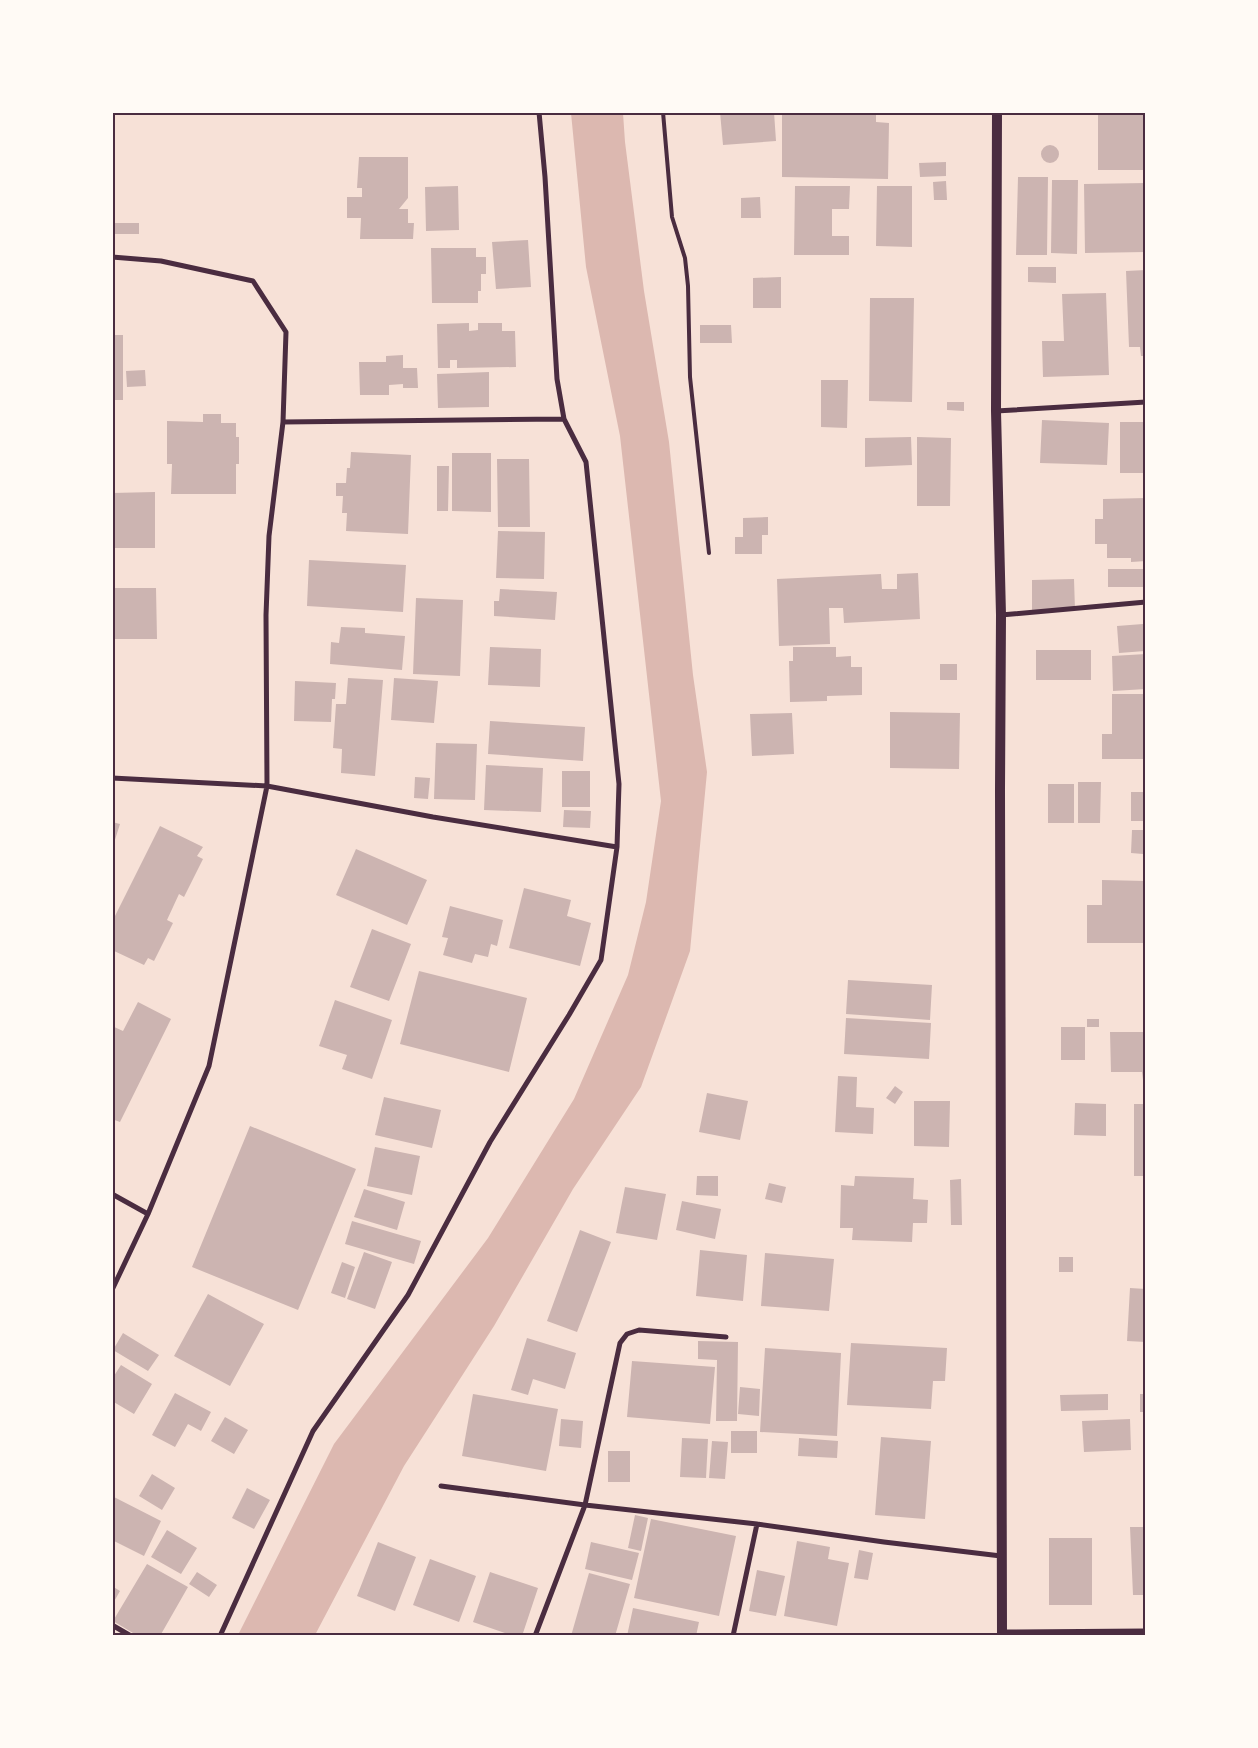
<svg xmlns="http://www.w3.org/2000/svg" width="1258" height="1748" viewBox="0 0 1258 1748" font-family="Rubik,sans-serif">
  <rect width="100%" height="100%" fill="#f7e1d7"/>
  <path fill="#dcb8b0" d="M571,113H623L625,142L644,291L669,442L693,675L707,772L690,951L641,1087L573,1189L494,1326L404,1466L315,1635H238L334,1444L488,1238L574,1099L628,975L646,902L661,801L620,436L586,267Z"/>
  <path fill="#ccb4b1" d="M720,112H774L776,141L723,145Z
    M782,112H876V122L889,123L888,179L782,177Z
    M1098,112H1146V170H1098Z
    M1041 154a9 9 0 1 1 18 0a9 9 0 1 1-18 0Z
    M359,157H408V198L399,209H408V223H414L413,239H360L361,218H347V197H362V188H357Z
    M946,162V176L920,177L919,163Z
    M1018,177H1048L1047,255H1016Z
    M1052,180H1078L1077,254L1051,253Z
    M946,181L947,200H934L933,182Z
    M1146,183V252L1085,253L1084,184Z
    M458,186L459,230L426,231L425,187Z
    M795,186H850L849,209H832V236H849V255H794Z
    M877,186H912V247L876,246Z
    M760,197L761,218H741V198Z
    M112,223H139V234H112Z
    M528,240L531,287L496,289L492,242Z
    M431,248H476V257H486V274H481V291H478V303H432Z
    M1028,267H1056V283L1028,282Z
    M1146,270V356H1141L1140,347H1129L1126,271Z
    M781,277V308H753V278Z
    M1106,293L1109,375L1043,377L1042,341H1064L1062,294Z
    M870,298H914L912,402L869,401Z
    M469,323V331L478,330V323H502V331H515L516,367L457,368V360H450V368H438L437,324Z
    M700,325H731L732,343H700Z
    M112,335H123V400H112Z
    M403,355V368H417L418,388H403V384L389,385V395H360L359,362H386V356Z
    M145,370L146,386L127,387L126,371Z
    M489,372V407L438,408L437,374Z
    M821,380H848L847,428L821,427Z
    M947,402H964V411L947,410Z
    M203,414H221V423H236V437H239V464H236V494H171L172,464H167V421L203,422Z
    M1042,420L1109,423L1107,465L1040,463Z
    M1120,422H1146V473H1120Z
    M911,437L912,465L865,467V438Z
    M917,437L951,438L950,506H917Z
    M351,452L411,455L408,534L346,531L347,513H342L343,496H336V483H346L347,468H350Z
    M452,453H491V512L452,511Z
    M497,459H529L530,527H498Z
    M437,466H449L448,511H437Z
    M155,492V548H112V493Z
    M1146,498V561L1131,562V558H1107V544H1095V519H1103V499Z
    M768,517V535H762V554H735V537H743V518Z
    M498,531L545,532L544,579L496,578Z
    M309,560L406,565L403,612L307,606Z
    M1108,569H1146V587H1108Z
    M918,573L920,619L844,623L843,608H829L830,644L779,646L777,579L881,574L882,589H897V574Z
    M1074,579L1075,610H1032V580Z
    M112,588H156L157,639H112Z
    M500,589L557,592L555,620L494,616V601H499Z
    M416,598L463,600L460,676L413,674Z
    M1143,624L1145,651L1119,653L1117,626Z
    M341,627L365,628V633L405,636L402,670L330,664L331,642L339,643Z
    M490,647L541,649L540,687L488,685Z
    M793,647H836V657L851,656V667H862V695L827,696V701L790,702L789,661H793Z
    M1036,650H1091V680H1036Z
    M1146,654V689L1113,691L1112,656Z
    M940,664H957V680H940Z
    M348,678L383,680L375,776L341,773L342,749L333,748L336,704H346Z
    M394,678L438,681L434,723L391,720Z
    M295,681L336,683L335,699H332L331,722L294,721Z
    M1112,694H1146V759H1102V734H1112Z
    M890,712L960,713L959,769L890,768Z
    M792,713L794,754L752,756L750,714Z
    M490,721L585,727L583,761L488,754Z
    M436,743L477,744L475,800L434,799Z
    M486,765L543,768L541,812L484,810Z
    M562,771H590V807H562Z
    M415,777L430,778L428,799L414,798Z
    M1078,782H1101L1100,823H1078Z
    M1048,784H1074V823H1048Z
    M1131,792H1146V821H1131Z
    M564,810L591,811L590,828L563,827Z
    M112,822L120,824L113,846H112Z
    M160,826L203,847L197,856L203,859L184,897L179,894L167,920L173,923L154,961L148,958L144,965L112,950V922Z
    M1132,830H1143V854L1131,853Z
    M356,849L427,880L407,925L336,895Z
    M1102,880L1146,881V943H1087V905H1102Z
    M524,888L571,900L567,916L591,923L580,966L509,948Z
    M450,906L503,920L497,946L491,944L488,957L475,954L472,963L443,955L448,938L442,937Z
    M372,929L411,944L389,1001L350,987Z
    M419,971L527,998L509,1072L400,1044Z
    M848,980L932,985L930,1020L846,1014Z
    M335,1000L392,1020L372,1079L342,1069L347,1055L319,1046Z
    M138,1002L171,1019L120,1122L112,1119V1026L123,1031Z
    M846,1018L931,1023L929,1059L844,1054Z
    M1087,1019H1099V1027H1087Z
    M1061,1027H1085V1060H1061Z
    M1110,1032H1146V1080H1143L1142,1072H1111Z
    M838,1076L857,1077L856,1107L874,1108L873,1134L835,1132Z
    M895,1086L903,1092L895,1104L886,1098Z
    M707,1093L748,1101L740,1140L699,1132Z
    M384,1097L441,1110L432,1148L375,1135Z
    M914,1101H950L949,1147L914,1146Z
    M1075,1103L1106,1104V1136L1074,1135Z
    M1134,1104H1146V1176H1134Z
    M250,1126L356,1169L298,1310L192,1267Z
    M375,1147L420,1156L412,1195L367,1186Z
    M697,1176H718V1196L696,1195Z
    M855,1176L914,1178L913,1199L928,1200L927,1223H913L912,1242L852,1240L853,1228H840L841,1185L854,1186Z
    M961,1179L962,1225H951L950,1180Z
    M769,1183L786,1187L782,1203L765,1199Z
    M625,1187L666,1194L657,1240L616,1233Z
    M364,1189L405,1202L397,1230L354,1217Z
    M682,1201L721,1209L715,1239L676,1230Z
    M352,1221L421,1241L414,1264L345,1244Z
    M580,1230L611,1242L577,1332L547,1321Z
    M700,1250L747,1255L743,1301L696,1296Z
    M364,1252L392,1262L375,1309L347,1299Z
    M765,1253L834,1259L829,1311L761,1306Z
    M1059,1257H1073V1272H1059Z
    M342,1262L355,1267L345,1298L331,1293Z
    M1130,1288L1146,1289V1342L1127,1341Z
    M208,1294L264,1324L230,1386L174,1356Z
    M123,1333L159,1355L148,1371L113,1350Z
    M527,1338L576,1353L565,1389L533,1379L528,1395L511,1390Z
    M698,1341L738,1342L737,1421H716L717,1360L698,1359Z
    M851,1343L947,1348L945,1381H933L931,1409L847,1405Z
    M765,1348L841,1353L837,1436L760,1432Z
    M632,1361L715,1367L710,1424L627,1417Z
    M121,1365L152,1384L134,1414L112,1401V1379Z
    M740,1387L760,1389L759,1416L738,1414Z
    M175,1393L211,1412L201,1431L188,1424L175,1447L152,1435Z
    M473,1394L558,1409L546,1471L462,1456Z
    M1108,1394V1410L1061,1411L1060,1395Z
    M1140,1394H1146V1412H1140Z
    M225,1417L248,1430L234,1454L211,1441Z
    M561,1419L583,1421L581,1448L559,1446Z
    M1130,1419L1131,1450L1084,1452L1082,1421Z
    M731,1431H757V1453H731Z
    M881,1437L931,1441L925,1519L875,1515Z
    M682,1438L708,1439L706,1478L680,1477Z
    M799,1438L838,1441L837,1458L798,1456Z
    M712,1441L728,1442L725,1479L709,1478Z
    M608,1451H630V1482H608Z
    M152,1474L175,1488L162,1510L139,1496Z
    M247,1488L270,1500L254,1529L232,1518Z
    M112,1496L161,1521L144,1556L112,1540Z
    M635,1515L648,1518L641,1551L628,1548Z
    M651,1519L736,1536L719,1616L634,1598Z
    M1130,1527H1146V1595H1133Z
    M167,1530L197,1548L181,1574L151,1557Z
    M1049,1538H1092V1605H1049Z
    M797,1541L830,1547L828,1559L849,1563L837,1626L784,1616Z
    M378,1542L416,1557L395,1611L357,1596Z
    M591,1542L639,1553L632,1580L585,1569Z
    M859,1550L873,1553L868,1580L854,1578Z
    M430,1559L476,1576L459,1622L413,1605Z
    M147,1564L188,1587L160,1636H138L113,1621Z
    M757,1570L785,1576L776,1616L749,1611Z
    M197,1572L217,1585L209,1597L189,1584Z
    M490,1572L538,1588L522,1636H514L473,1622Z
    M589,1573L630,1584L615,1636H571Z
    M112,1586L120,1591L112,1605Z
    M633,1608L699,1622L696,1636H627Z"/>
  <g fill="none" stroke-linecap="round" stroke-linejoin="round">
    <path stroke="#4a2c40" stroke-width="4" d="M663,112L672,217L685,258L688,286L690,377L709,553"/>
    <path stroke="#4a2c40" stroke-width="5" d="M112,257L161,261L253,281L286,332L283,422L269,536L266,615L267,786L209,1066L148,1214L112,1290
      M996,411L1146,402
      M283,422L564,419
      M1001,615L1146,602
      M112,778L267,786L433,817L617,847
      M112,1194L148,1214
      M441,1486L585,1505L757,1524L884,1542L1001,1556
      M112,1625L131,1636
      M1002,1632L1146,1631
      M220,1636L313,1431L408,1295L490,1142L569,1015L601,960L617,847L619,784L586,462L564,419L557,379L545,177L539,112
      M535,1636L585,1505L620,1343L627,1334L639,1330L726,1337
      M733,1636L757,1524"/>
    <path stroke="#4a2c40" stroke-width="10" d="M997,112L996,411L1001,615L1000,790L1002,1636"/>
  </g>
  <rect width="1258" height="1748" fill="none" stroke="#fffaf5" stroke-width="228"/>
  <rect x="114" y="114" width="1030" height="1520" fill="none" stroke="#4a2c40" stroke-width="2"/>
</svg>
